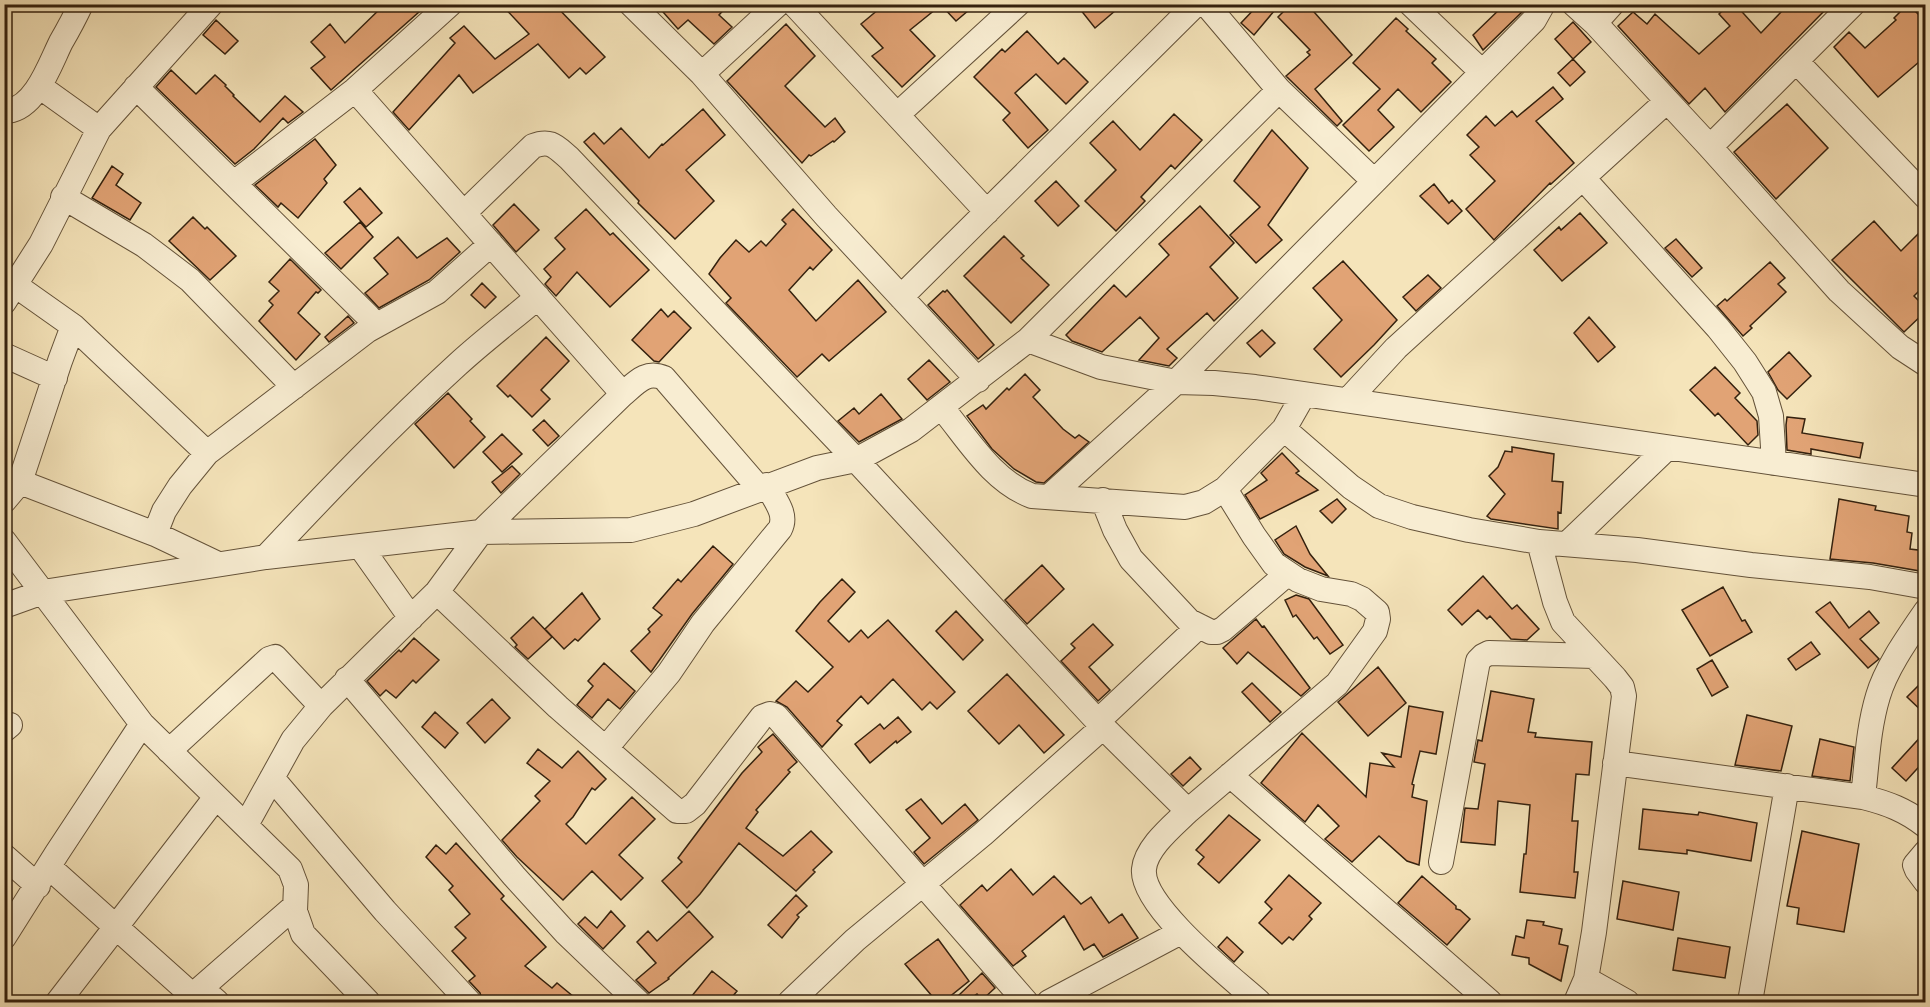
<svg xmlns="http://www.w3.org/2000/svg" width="1930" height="1007" viewBox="0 0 1930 1007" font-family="Cardo,serif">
  <rect width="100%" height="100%" fill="#f5e4ba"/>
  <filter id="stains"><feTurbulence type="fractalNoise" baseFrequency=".00333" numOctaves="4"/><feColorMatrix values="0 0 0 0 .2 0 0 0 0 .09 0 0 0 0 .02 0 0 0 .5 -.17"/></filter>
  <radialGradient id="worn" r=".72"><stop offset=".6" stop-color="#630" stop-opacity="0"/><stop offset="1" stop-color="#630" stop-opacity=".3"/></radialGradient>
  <path fill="#e1a375" stroke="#34210e" stroke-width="1.5" d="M385,4H428L331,90L311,68L325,57L311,42L330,24L345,43Z
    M501,4H554L605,57L586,74L580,68L569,78L538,44L473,93L459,75L409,130L393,112L455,43L450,38L464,26L495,59L529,34Z
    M656,4H729L719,15L732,27L714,44L688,20L678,29Z
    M885,4H976L956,21L941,5L910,30L935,56L902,87L872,56L883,48L861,24Z
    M1076,4H1123L1095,28Z
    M1259,4H1280L1254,35L1241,23Z
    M1291,4H1307L1352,55L1315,89L1342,121L1337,126L1286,76L1310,55L1307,52L1310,50L1278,17Z
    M1505,4H1526L1523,11L1483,50L1473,35Z
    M1729,4H1735L1761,33L1782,11L1775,4H1831L1725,112L1705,88L1689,104L1618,26L1633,12L1647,24L1655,14L1699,54L1730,26L1719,14Z
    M1908,4L1926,22V56L1878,97L1834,47L1849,32L1865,48L1896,20L1894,18Z
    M1396,18L1408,29L1406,31L1436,59L1432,63L1451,82L1421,112L1398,89L1378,110L1394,127L1369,151L1343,125L1380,89L1353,63Z
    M216,20L238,41L225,54L203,35Z
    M1573,22L1591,42L1573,59L1555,39Z
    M786,24L815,56L785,86L825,127L835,118L845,132L834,142L833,141L811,156L809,155L802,163L727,81Z
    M1027,31L1058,64L1064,58L1088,82L1066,104L1036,74L1015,93L1048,130L1028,148L1003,120L1010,113L974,77L1002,49L1005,52Z
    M1573,59L1585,72L1570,86L1558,73Z
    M171,70L196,94L215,75L226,85L225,86L234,95L233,96L260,122L285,96L303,112L288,123L283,118L254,149L235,164L156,87Z
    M1553,87L1563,99L1536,121L1574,163L1551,184L1550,183L1494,240L1466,209L1495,181L1470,155L1479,147L1467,135L1486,116L1495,126L1512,111L1517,117Z
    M1787,104L1828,148L1776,199L1734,152Z
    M703,109L725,135L686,170L714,201L675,239L638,203L639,201L584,142L594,133L604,144L621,128L649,158L662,144L663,145Z
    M1174,114L1202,140L1175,169L1171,165L1141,197L1145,201L1116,231L1085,201L1116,170L1090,143L1113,121L1140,150Z
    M1272,130L1308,168L1268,225L1282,240L1256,263L1230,235L1260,207L1234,181Z
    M315,139L336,165L324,179L327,183L298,218L281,203L278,207L255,185Z
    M112,166L123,174L116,185L141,203L130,220L92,198Z
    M1056,181L1079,206L1058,226L1035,201Z
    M1434,184L1449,203L1452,200L1462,211L1448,224L1420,196Z
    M360,188L382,213L366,227L344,202Z
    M514,204L539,230L516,252L493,225Z
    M1200,206L1234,243L1210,267L1238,298L1214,321L1207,313L1167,349L1177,358L1169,366L1139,360L1159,338L1140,317L1102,352L1072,341L1066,335L1114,285L1126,297L1169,255L1159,244Z
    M586,209L610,235L613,233L649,270L610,307L577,272L556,296L545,284L551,277L544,269L565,249L555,238Z
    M793,209L832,250L813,270L810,267L789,290L816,321L858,280L886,312L829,361L822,354L797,377L726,303L731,298L709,274L720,258L736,240L749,252L761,241L766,246L786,224L782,220Z
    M1580,213L1607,243L1562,281L1534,250L1559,227L1561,230Z
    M193,217L205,229L207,227L236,256L210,280L169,241Z
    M1874,221L1901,251L1926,226V284L1914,296L1926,308V311L1904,332L1832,260Z
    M360,222L373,237L341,269L325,253Z
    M1004,236L1024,256L1021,258L1049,285L1011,323L964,276Z
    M398,237L417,258L447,238L460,252L429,280L379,308L365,293L388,274L374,258Z
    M1676,239L1702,268L1692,277L1665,248Z
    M290,259L321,290L318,293L316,292L298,313L320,334L296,360L259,321L273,305L269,301L279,291L269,282Z
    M1343,261L1397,320L1374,345L1341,377L1314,349L1342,320L1313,288Z
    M1770,262L1785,278L1778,284L1786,292L1750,326L1752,328L1743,336L1717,306L1725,299L1727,301Z
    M1428,275L1441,288L1416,311L1403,297Z
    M482,283L496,297L485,308L471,295Z
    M947,290L994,345L978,359L928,305L943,291L945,292Z
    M661,309L668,317L674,311L691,328L659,362L654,361L632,340Z
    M348,316L354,323L329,342L325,337Z
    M1589,317L1615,347L1598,362L1574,333Z
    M1262,330L1275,343L1260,357L1247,343Z
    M546,337L569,361L541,390L550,399L532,417L510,395L508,397L497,386Z
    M1789,352L1811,376L1787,399L1778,390L1768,372Z
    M929,360L950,382L927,400L908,379Z
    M1715,367L1740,393L1735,398L1757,421L1758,435L1748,445L1718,413L1715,416L1690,390Z
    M1025,374L1040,390L1033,397L1063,429L1075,438L1079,435L1089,442L1044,483L1036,482L1014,469L992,449L967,416L983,405L986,409L1007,388L1009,390Z
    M448,393L472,419L470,421L485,437L454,468L415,424Z
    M881,394L902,419L859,442L838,421L854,408L859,414Z
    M1787,417L1805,419L1802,433L1863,443L1860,458L1811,449V454L1787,450L1786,425Z
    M544,420L559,436L548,446L533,430Z
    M502,434L522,454L502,472L483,452Z
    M1512,447L1554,454L1552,481L1563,482L1561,513L1558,512V529L1491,519L1487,516L1505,494L1489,476L1498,467L1505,451L1512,452Z
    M1282,453L1299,471L1296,473L1318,490L1260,519L1245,495L1267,480L1261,473Z
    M512,466L520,474L501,493L492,482Z
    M1337,499L1346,509L1332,523L1320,511Z
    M1839,499L1876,506L1875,510L1909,516L1907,532L1912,533L1910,549L1926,551V572L1873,563L1830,559Z
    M1296,526L1310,554L1328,576L1305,567L1284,554L1275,540Z
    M713,546L733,564L692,614L651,672L631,651L650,632L648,629L662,615L653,608L678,579L681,582Z
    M1042,565L1064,589L1027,624L1005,600Z
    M1483,576L1512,609L1517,605L1539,629L1527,640L1511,639L1490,616L1487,619L1478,610L1462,625L1448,610Z
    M842,579L855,592L828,621L849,642L861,630L868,638L888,620L955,692L937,709L930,702L922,710L893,679L868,704L861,696L837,721L842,725L822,747L787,707L776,701L796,681L808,692L833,667L796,631L820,602Z
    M1723,587L1742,621L1745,620L1752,632L1710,656L1682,610Z
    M582,593L600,619L578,641L575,639L564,649L545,629Z
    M1296,595L1309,599L1343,645L1330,654L1317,637L1314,639L1296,615L1293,617L1285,600Z
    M1830,602L1849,628L1869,611L1879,623L1860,639L1879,659L1868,668L1816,612Z
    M956,611L983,640L963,660L936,631Z
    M533,617L552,637L528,659L515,647L517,645L511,638Z
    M1256,619L1262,627L1264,626L1310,688L1301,696L1248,652L1237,664L1223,648Z
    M1093,624L1113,645L1089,667L1110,690L1098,701L1061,661L1075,648L1071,644Z
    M414,638L439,660L416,683L413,680L396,698L386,690L380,696L367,681L399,650L401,652Z
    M1811,642L1820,654L1796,670L1788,659Z
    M1712,660L1728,687L1712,696L1697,669Z
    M604,663L635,691L620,709L608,699L592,718L577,705L593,686L588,681Z
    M1378,667L1406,703L1368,736L1338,702Z
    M1007,674L1064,735L1044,753L1019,725L999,744L968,711Z
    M1926,678V715L1907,697Z
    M1252,683L1281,712L1270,722L1242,692Z
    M1491,691L1534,699L1528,732L1536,733L1535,737L1592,742L1589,775L1576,774L1572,821H1578L1574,872H1578L1575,898L1520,892L1524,854H1526L1530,805L1498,801L1495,845L1461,842L1465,808L1478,809L1485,764L1474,762L1478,740L1482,741Z
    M492,699L510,718L485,743L467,723Z
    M1409,706L1443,712L1436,754L1420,751L1412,784L1414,785L1412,797L1427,801L1419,865L1407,861L1379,836L1352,862L1325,839L1339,826L1318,805L1305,822L1261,783L1302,733L1366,797L1370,763L1394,767L1382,753L1401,757Z
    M435,712L458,733L445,748L422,727Z
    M1747,715L1792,726L1781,771L1735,765Z
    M898,717L911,732L897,743L896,741L870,763L855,744L880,724L884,729Z
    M1926,731V759L1906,781L1892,768Z
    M773,734L797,762L788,770L790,772L756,810L758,812L746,828L783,856L811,831L832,852L813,870L815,872L796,891L739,843L700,894L687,908L662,881L682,862L678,858L742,773L762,752L758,747Z
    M1820,739L1854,747L1850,781L1812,776Z
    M538,749L562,768L578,751L606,779L595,790L592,788L573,817L566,824L586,844L632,797L655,819L619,855L643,878L621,900L592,871L563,900L517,857L502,840L540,801L535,796L550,781L527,763Z
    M1190,757L1201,769L1183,786L1171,774Z
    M921,799L942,824L965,804L978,820L924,864L914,852L930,838L906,810Z
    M1643,809L1698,815L1699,812L1757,823L1751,861L1687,850V854L1639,849Z
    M1229,815L1260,840L1219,883L1198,864L1204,857L1196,850Z
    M1802,831L1859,844L1844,932L1797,924L1799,908L1787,906Z
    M456,843L504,896L501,899L546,947L525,966L552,988L557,983L580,1002H483L480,993L469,981L475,976L452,951L466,938L455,927L470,914L449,890L453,886L426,857L436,845L446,854Z
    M1011,869L1033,895L1054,876L1081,904L1091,897L1109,923L1122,914L1138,938L1103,957L1094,944L1084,950L1064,916L1022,951L1026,956L1013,966L960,905L982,885L987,891Z
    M1289,875L1321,903L1309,916L1312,919L1293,940L1289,937L1282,944L1259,923L1272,909L1265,902Z
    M1422,876L1456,906V909L1460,910L1470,919L1447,945L1398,903Z
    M1623,881L1679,892L1673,930L1617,919Z
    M796,895L807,906L797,915L799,917L782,938L768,925Z
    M611,911L625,926L603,949L578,924L585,917L597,928Z
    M689,911L713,937L668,978L669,979L649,993L636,980L656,963L637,942L648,931L657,941Z
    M1527,920L1544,922L1543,925L1562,929L1559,944L1568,946L1561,981L1529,964V958L1512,955L1516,936L1524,938Z
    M1227,937L1243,952L1234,962L1218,947Z
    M1678,938L1730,947L1725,978L1673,970Z
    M938,939L969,981L943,1002H937L905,964Z
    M712,971L737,991L728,1002H687Z
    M982,973L995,988L982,1000L977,994L965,1002L959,995Z"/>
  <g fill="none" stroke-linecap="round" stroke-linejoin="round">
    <defs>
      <path id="minor" d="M631,4L702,74L826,216L978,380
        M794,4L987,212
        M1206,4L1279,90L1374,181
        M1411,4L1482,72
        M1574,4L1595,23L1710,147L1839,291L1900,347L1926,364
        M1595,23L1612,4
        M1796,61L1926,197
        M702,74L778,4
        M39,86L99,129
        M136,87L368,316L371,321L368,330L207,453L180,486L164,511L155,534
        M4,108L8,111C36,107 50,64 61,42C68,30 75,17 81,4
        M898,114L1018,4
        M1710,147L1853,4
        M1583,178L1718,328L1745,362L1764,392L1771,416L1774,463
        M234,183L355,90L450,4
        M63,197L144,245L190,280L294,387
        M464,213L533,146C551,139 556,147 569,158L856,460L1103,727L1188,811C1174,825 1146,847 1144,869C1140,906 1232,978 1259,1002
        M15,285L73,326L207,453
        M901,297L1196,4
        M4,302L41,244L99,129L211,4
        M368,330L437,292L491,244
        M1028,340L1101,367L1176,382L1214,383L1255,387L1926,485
        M4,355L55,378
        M623,394C636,383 646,370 664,378L759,488
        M1348,400L1396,348L1667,101
        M942,408C968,439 992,481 1032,496L1185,507L1204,502L1225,489L1284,429L1304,394
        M1284,429L1351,487L1379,506L1412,517L1469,530L1539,542L1637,550L1751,565L1870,577L1926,587
        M20,482L155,534L216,563
        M1050,496L1176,382L1534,20L1543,4
        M1103,500L1115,530L1131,559L1189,621L1211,632H1217L1223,629L1287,574
        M4,501L20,482L60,361L73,326
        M4,541L142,724L290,869L296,885L295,911L303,934L368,1002
        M1539,542L1555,602L1563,622L1615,678L1622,687L1624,696L1594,932L1586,979L1576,1002
        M1567,544L1667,448
        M360,546L411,618
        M266,557C328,491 390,426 457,365C483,341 511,320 538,297
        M437,592L558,707L677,811H686L695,804L762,717L770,714L776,716L1026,1002
        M4,606L43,592L266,557L481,532L631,530L694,514L817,468L856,460L911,430L1028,340L1279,90
        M347,679L514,876L565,932L638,1002
        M1098,721L1199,626
        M4,730L10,725
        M606,748L669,673L703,623L780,529C788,514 774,499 767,485
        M169,751L269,659L275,657L321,706
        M1615,763L1863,797C1887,803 1906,810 1926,826
        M1230,775L1490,1002
        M272,778L385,911L469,1002
        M1863,797C1867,763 1868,729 1878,696C1886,668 1909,636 1926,611
        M1188,811L1337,684L1375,631L1378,619L1377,612L1362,599L1351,594L1321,589L1298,580L1274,564L1254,536L1225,489
        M246,825L293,740L321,706L437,592L481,532L623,394L355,90
        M1926,852L1915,865L1917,870L1926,882
        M4,856L38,886
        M1441,862L1478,661L1483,656L1489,653L1594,656
        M49,867L193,996
        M4,937L57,853L142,724
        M1586,979L1627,1002
        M58,1002L216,797
        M217,1002L201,988L295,906
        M790,1002L855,940L983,834L1103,727
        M1049,1002L1181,932
        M1750,1002L1787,786"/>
    </defs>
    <use href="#minor" stroke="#645239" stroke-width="26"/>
    <use href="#minor" stroke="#f8edd2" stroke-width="24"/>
  </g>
  <rect width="1930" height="1007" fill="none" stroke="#f5e4ba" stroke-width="24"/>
  <rect x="6" y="6" width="1918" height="995" fill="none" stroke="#34210e" stroke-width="3"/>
  <rect x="12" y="12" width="1906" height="983" fill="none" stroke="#34210e" stroke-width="1.5"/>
  <rect width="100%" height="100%" filter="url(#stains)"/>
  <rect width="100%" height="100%" fill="url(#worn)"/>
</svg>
